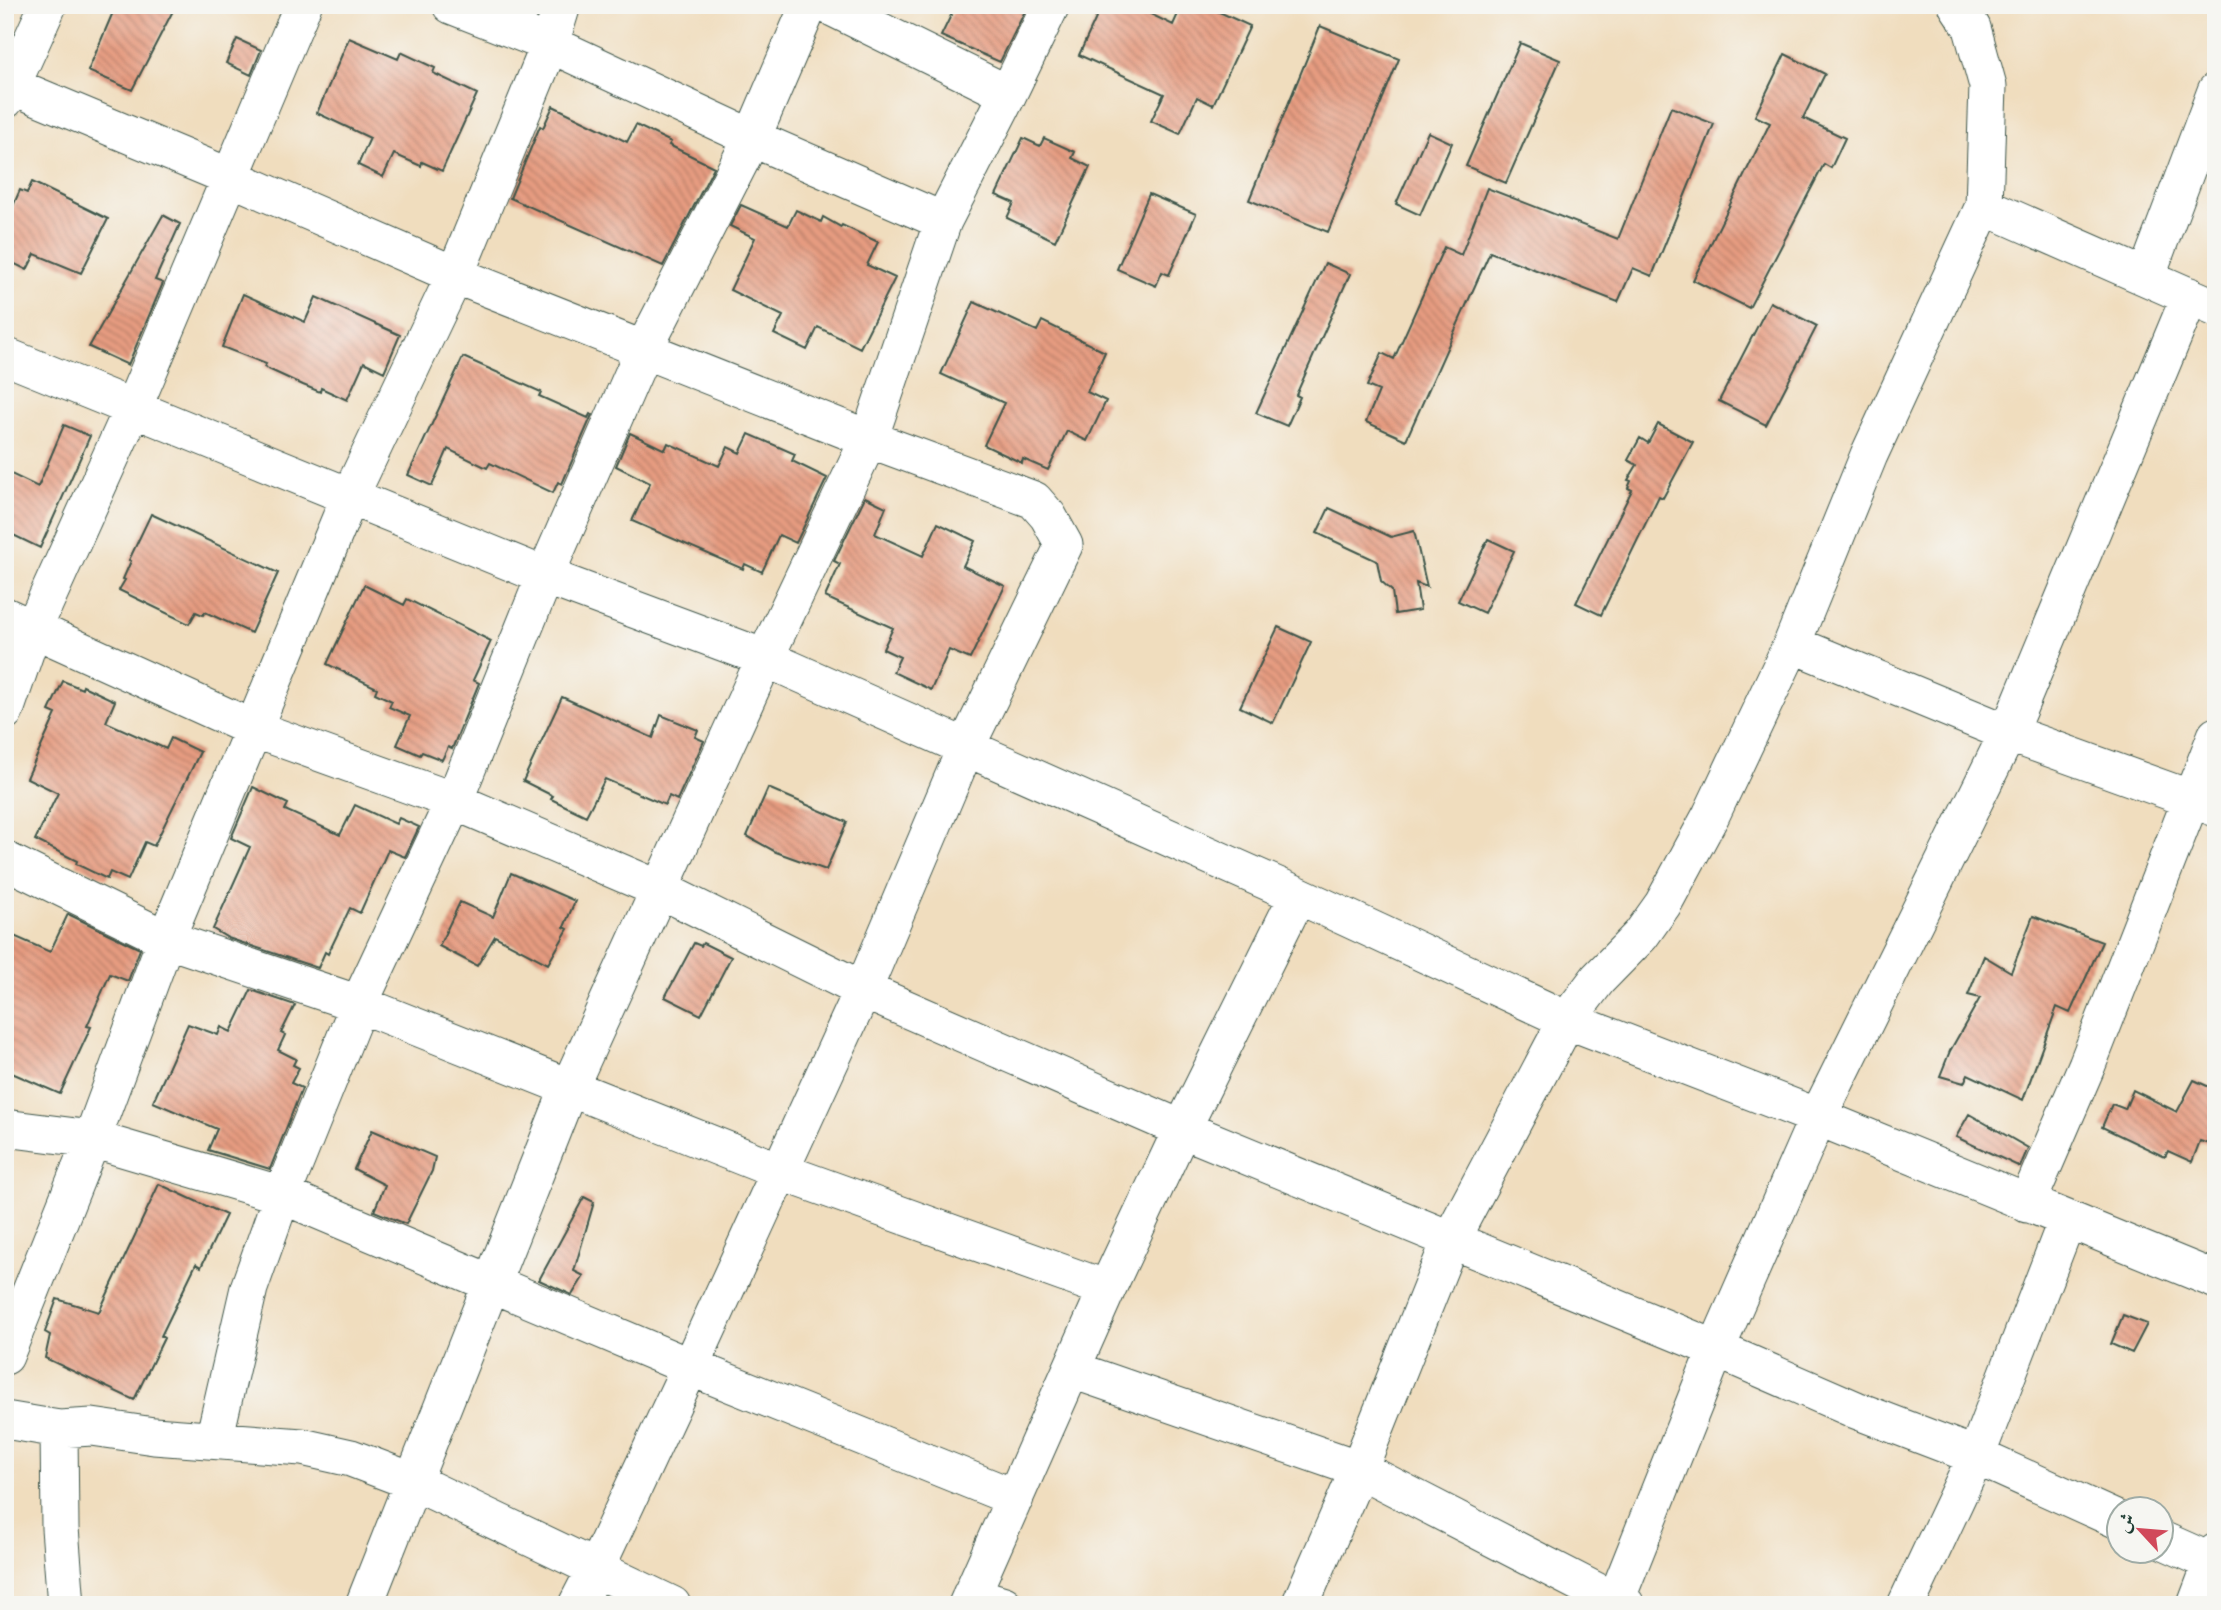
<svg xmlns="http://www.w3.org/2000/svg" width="2221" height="1610" viewBox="0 0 2221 1610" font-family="'Libre Bodoni',Amiri,serif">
  <defs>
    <pattern id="building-back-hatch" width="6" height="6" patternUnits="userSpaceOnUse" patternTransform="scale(1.75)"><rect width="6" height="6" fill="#e69b80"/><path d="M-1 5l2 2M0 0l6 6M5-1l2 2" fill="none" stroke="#ba806a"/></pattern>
  </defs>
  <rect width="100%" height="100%" fill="#f6f6f2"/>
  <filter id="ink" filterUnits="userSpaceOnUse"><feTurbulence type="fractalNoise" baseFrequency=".0143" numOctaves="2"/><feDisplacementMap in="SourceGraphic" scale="14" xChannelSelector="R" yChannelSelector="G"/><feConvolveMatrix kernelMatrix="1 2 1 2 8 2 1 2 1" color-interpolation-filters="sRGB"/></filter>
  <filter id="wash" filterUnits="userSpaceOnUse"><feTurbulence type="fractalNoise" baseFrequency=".00686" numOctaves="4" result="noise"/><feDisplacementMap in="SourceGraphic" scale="28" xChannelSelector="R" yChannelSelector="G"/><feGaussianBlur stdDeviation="1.57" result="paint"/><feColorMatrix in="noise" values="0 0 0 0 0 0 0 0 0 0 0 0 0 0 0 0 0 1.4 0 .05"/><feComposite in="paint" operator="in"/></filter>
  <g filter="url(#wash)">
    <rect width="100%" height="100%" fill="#f0ddbe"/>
    <g id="blocks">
      <path fill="url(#building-back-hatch)" d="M116,5H176L132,90L88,71Z
        M956,5H1028L1000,62L941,36Z
        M1102,5H1132L1173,25L1182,5H1204L1250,26L1213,105L1197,97L1180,134L1151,121L1164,94L1079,55Z
        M1320,26L1399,59L1328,232L1249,200Z
        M349,38L398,59L401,52L435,68L433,73L477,94L442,171L422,162L421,166L394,154L383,177L358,165L370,138L317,113Z
        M237,39L261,50L251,75L226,63Z
        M1520,43L1560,60L1506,183L1466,166Z
        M1785,54L1825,74L1803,118L1845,138L1831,168L1824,164L1749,308L1693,280L1770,123L1755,116Z
        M553,106L627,142L636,125L671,142L669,145L714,167L663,266L510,198L540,126L543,128Z
        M1671,107L1714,124L1652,276L1633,268L1618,302L1490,252L1406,440L1366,422L1379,391L1367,386L1382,353L1394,359L1444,247L1461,255L1487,188L1618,239Z
        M1428,132L1452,143L1420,215L1396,204Z
        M1023,138L1040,146L1044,138L1075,152L1072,158L1090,167L1055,241L1007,218L1014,203L996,195Z
        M32,182L108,219L81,273L35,254L27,270L5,259V224L20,190L27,193Z
        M1149,194L1196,214L1169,275L1162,272L1156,286L1117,269Z
        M741,205L788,226L796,210L821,222L823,217L841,227L842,225L878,242L867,265L895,278L860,348L818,327L807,350L774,334L783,316L730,290L755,238L730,226Z
        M163,215L180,224L155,280L163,283L128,365L89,347Z
        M1325,263L1350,274L1296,395L1300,397L1287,426L1256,413Z
        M243,294L305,322L316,297L400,335L384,372L364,362L347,400L321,388L320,392L303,385L264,367L266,364L222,347Z
        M974,302L1037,331L1042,321L1105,352L1087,392L1106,401L1087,441L1067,431L1048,470L1023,459L1022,463L984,445L1004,403L941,374Z
        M1770,302L1817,326L1766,425L1719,401Z
        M463,357L541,392L539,396L588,418L590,414L592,415L562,484L558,482L553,493L490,463L487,468L448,449L432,486L408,475Z
        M1658,424L1693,442L1663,498L1659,496L1601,615L1576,603L1632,490L1628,488L1631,481L1628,480L1637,465L1628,460L1640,438L1648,443Z
        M64,425L90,436L40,548L5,531V471L38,487Z
        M630,433L665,450L668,443L719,466L728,447L740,453L749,434L795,454L792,461L827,478L796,543L779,535L762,572L745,564L743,569L632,521L650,483L616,466Z
        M865,497L886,507L875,534L923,556L938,523L975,541L963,566L1005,586L970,659L949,650L931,690L893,672L900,657L883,649L893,628L825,597L840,564L834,561Z
        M1329,508L1391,537L1414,531L1427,587L1416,583L1420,610L1395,614L1392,591L1381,581L1377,561L1317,533Z
        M151,514L278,573L251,633L205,612L203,615L196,612L189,624L119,590L125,580L123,579L131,561L129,560Z
        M1488,539L1514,551L1484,613L1458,601Z
        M364,585L404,605L407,599L491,641L473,680L479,683L452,749L448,747L442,760L422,752L420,755L397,745L410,716L389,707L392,701L375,693L377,688L327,664Z
        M1278,627L1311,642L1273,723L1240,707Z
        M63,681L82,689L83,686L115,701L106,722L166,749L171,738L200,752L154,846L145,842L128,880L110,872L107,879L76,864L77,861L35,840L58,793L27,778L56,714L49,711Z
        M562,697L653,738L661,715L698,730L695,737L704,741L677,800L669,796L665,805L605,779L586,816L551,799L553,796L523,781Z
        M253,787L288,804L285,810L340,835L355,805L396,824L399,818L419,827L405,857L388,850L360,913L350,908L328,954L325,952L318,968L228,938L213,929L250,847L231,838Z
        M768,788L847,822L826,870L776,852L747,836Z
        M511,873L575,901L564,927L568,929L548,964L495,936L477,966L439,946L460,902L493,917Z
        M68,914L140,949L128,981L110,974L87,1026L91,1027L60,1094L5,1070V932L50,952Z
        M2033,916L2102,942L2070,1013L2057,1007L2023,1100L1968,1074L1964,1083L1940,1076L1950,1051L1980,998L1968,995L1984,956L2011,972Z
        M694,943L701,946L703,943L731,957L701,1015L665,997Z
        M251,990L295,1005L281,1033L285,1035L278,1050L296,1059L293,1065L299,1068L291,1083L302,1088L270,1169L208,1150L217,1129L153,1102L188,1024L218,1035L221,1027L231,1032Z
        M2194,1080L2216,1090V1146L2200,1141L2192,1162L2168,1151L2165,1157L2102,1127L2112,1104L2125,1109L2133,1090L2177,1112Z
        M1969,1114L2028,1148L2020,1167L1956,1137Z
        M372,1130L435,1157L432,1171L406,1224L374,1211L385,1185L354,1169Z
        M159,1184L226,1215L201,1267L196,1264L161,1336L164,1338L134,1400L45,1358L50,1335L45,1332L57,1299L99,1312Z
        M584,1197L594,1202L574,1271L584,1276L572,1295L539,1280Z
        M2123,1315L2147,1324L2132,1353L2111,1344Z"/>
    </g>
  </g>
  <g filter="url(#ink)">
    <use href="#blocks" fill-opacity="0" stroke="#3e5549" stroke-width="2"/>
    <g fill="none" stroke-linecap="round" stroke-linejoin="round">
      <defs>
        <path id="street" d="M451,5L550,44L752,138L943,221
          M827,5L1008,94
          M5,83L230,177L455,275L869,439L1034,500L1048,516L1064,545L966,747L863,990L690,1367L596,1568L577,1605
          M5,100L48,5
          M1984,206L2216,308
          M2146,277L2216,91
          M5,356L545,576L765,658L1298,895L1567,1020L1818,1117L2216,1280
          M5,616L254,729L454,801L659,889L863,990L1182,1129L1716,1349L1856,1410L1976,1456L2120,1521
          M1792,644L2008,733L2216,808
          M5,711L33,629L133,408L303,5
          M5,860L166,939L359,1004L779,1171L1107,1289
          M5,1128L92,1139L282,1195L690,1367L1015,1498
          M2027,1204L2087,1065L2216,736
          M5,1356L92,1139L166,939L350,496L455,275L550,44L562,5
          M1073,1370L1359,1469L1615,1601L1626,1605
          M5,1420L59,1429L92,1427L154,1436L302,1447L351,1458L414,1482L672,1605
          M59,1429L60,1528L66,1605
          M214,1440L249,1288L282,1195L359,1004L454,801L545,576L644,349L752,138L809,5
          M2162,1540L2216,1564
          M971,1595L1004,1605
          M364,1605L569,1088L765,658L869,439L943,221L1008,94L1051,5
          M967,1605L1107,1289L1182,1129L1298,895
          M1300,1605L1359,1469L1451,1239L1567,1020L1598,979L1641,935L1663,904L1711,815L1792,644L1869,455L1984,206L1988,86L1972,28L1957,5
          M1614,1605L1716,1349L1818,1117L2008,733L2190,296
          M1906,1605L1976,1456L2067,1220
          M2196,1605L2216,1552"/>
      </defs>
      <use href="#street" stroke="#3e5549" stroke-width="39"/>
      <use href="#street" stroke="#fff" stroke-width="37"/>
    </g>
  </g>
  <rect width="2221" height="1610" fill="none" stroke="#f6f6f2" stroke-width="28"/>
  <g transform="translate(2140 1530) rotate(296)"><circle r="33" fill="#f6f6f2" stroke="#a0aca6" stroke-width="2"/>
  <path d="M0-5L12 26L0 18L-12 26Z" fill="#d1495b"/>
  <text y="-10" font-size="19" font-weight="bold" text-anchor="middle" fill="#1f3d34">ش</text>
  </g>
</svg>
